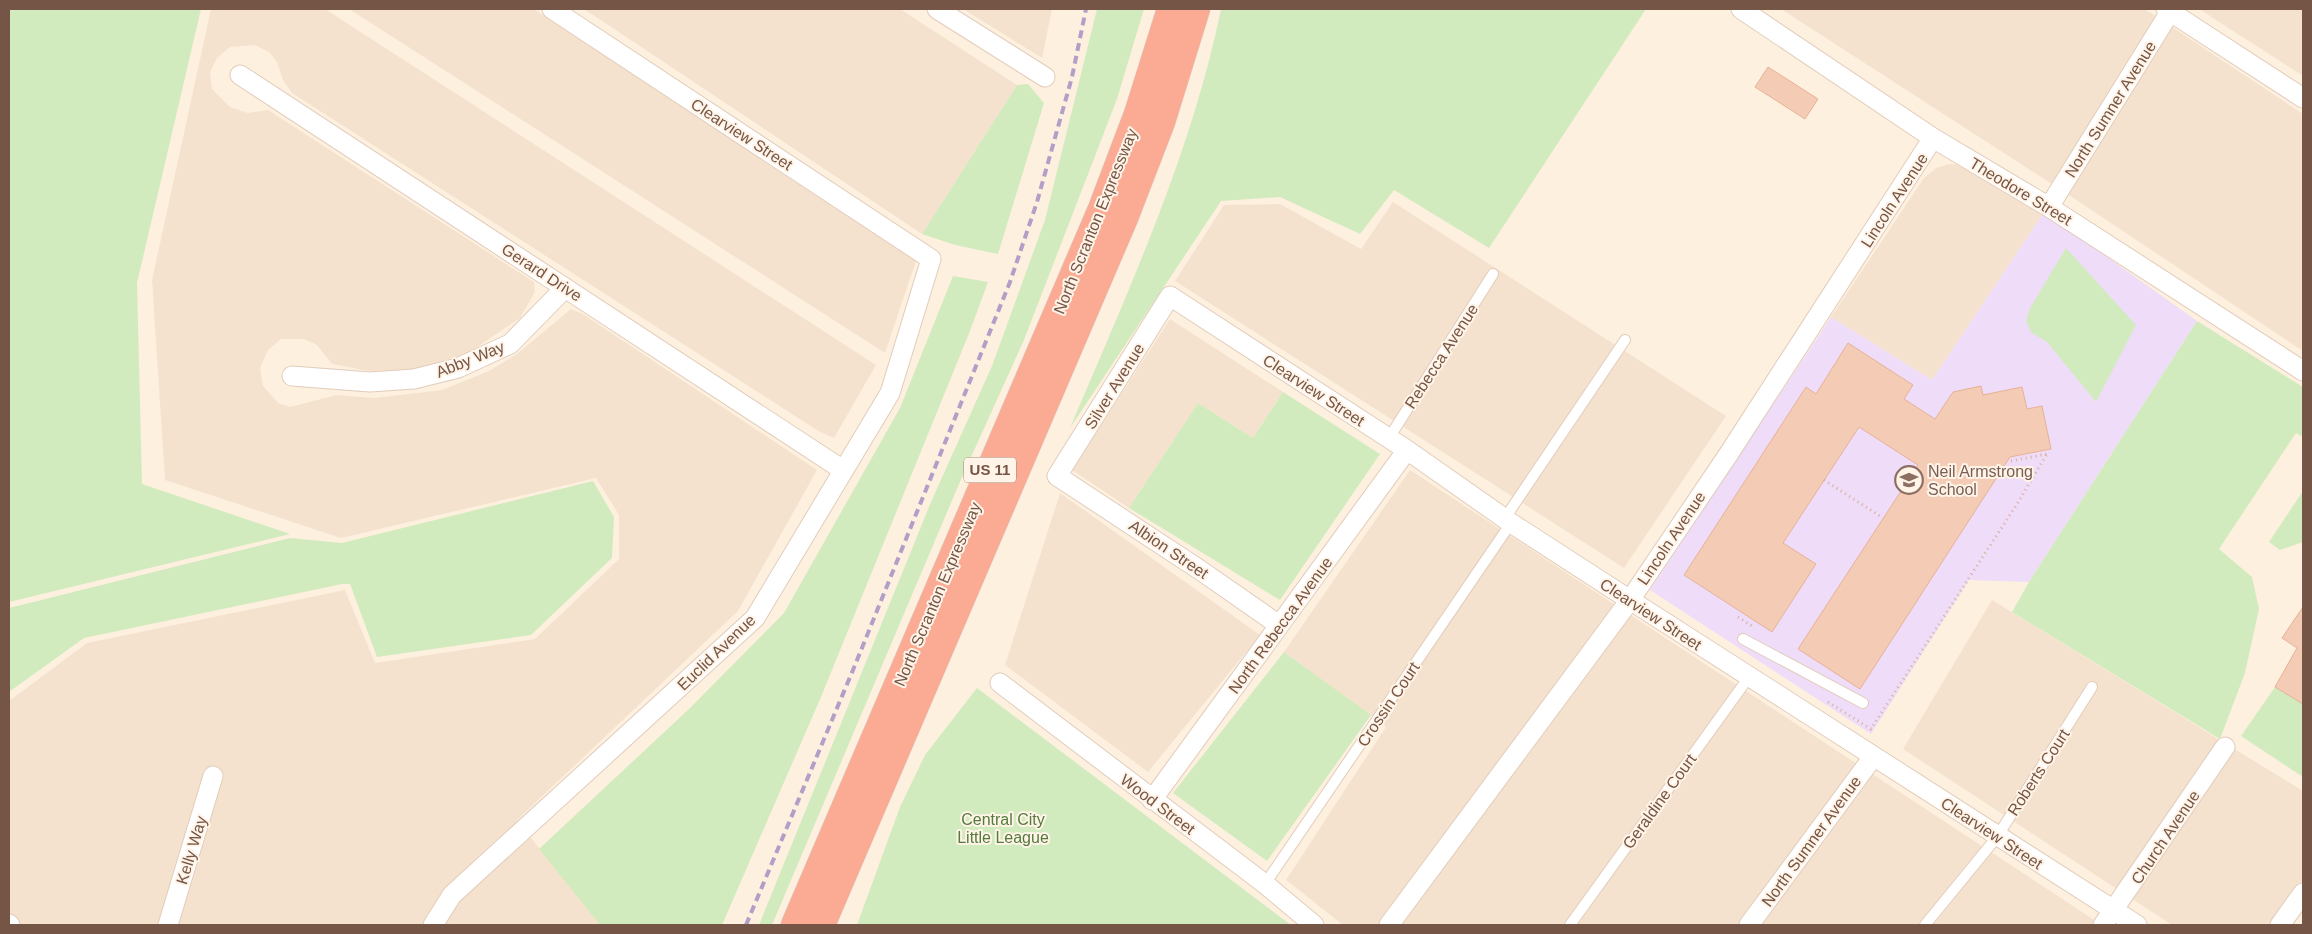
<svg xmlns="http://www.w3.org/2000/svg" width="2312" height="934" viewBox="0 0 2312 934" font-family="Arial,sans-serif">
  <rect width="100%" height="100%" fill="#fdf0df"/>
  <path fill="#f5e2ce" d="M211,9H325L876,365L834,438L820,432L292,93L283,80L277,62L269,52L255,45L230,47L217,58L210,72L212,89L230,107L248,113L268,110L534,282L535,292L520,318L467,354L413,370L369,371L332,364L317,345L304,339H281L268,350L260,368L263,386L278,403L290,407L337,395L374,398L442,390L489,371L517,354L571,309L583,314L817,470L738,611L517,820L600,925H9V701L87,643L345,590L375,663L535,639L619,559V515L596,478L341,538L165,480L152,280Z
    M349,9H534L917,258L885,353Z
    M584,9H900L1017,85L922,234Z
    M963,9H1052L1042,58Z
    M1781,9H2144L2151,13L2303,114V351L2075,199Z
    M2199,9H2303V76Z
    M1950,164L1962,165L2044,212L1932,380L1831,317L1924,178L1936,168Z
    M1393,202L1726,416L1624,568L1175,281L1224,205L1280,204L1361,249Z
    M1170,319L1283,392L1253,438L1198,403L1129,508L1072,470Z
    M1410,470L2102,925H1343L1286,880L1386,727L1284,652Z
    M1060,493L1260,635L1148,772L1005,665Z
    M1992,600L2303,791V881L2273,925H2172L1903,749Z"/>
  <path fill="#eedcf9" d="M2044,212L2197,321L2029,582L1969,580L1871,734L1650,590L1831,317L1932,380Z"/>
  <path fill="#d2ebbe" d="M9,9H201L137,283L142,484L290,534L9,602Z
    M1097,9H1144L1117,99L1024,340L962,477L772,925H759L931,502L992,366L1045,220Z
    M1221,9H1646L1489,248L1394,190L1360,234L1280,197L1221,201L1070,428C1128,291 1191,155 1221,9Z
    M1028,84L1044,103L998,254L955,245L922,234L1017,85Z
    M2066,248L2136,325L2096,402L2047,342L2031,332L2026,321L2030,308Z
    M953,276L988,282L970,331L821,697L722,925H600L539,849L690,708L784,613L900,408Z
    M2197,321L2303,387V437L2296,433L2219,549L2252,577L2259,609L2245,673L2220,739L2012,612L2029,582Z
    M1283,392L1380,454L1280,600L1129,508L1198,403L1253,438Z
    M593,481L614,517L612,558L531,635L377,657L350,584H342L84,638L9,692V608L290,538L342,543Z
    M2303,491V542L2280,550L2269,542Z
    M1284,652L1371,715L1267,861L1173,793Z
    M2275,687L2303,704V777L2241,736Z
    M977,688L1291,925H857L900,807L925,755Z"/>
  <path fill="#f4ccb6" stroke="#e7b195" d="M1768,67L1818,99L1805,119L1755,87Z
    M1848,343L1913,385L1904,399L1935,419L1953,392L1981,386L1983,395L2022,387L2027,409L2042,406L2051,449L2010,457L1860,689L1798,649L1918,465L1859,427L1783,543L1816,564L1772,632L1684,575L1806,387L1816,394Z
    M2303,607V704L2275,687L2297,648L2282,638Z"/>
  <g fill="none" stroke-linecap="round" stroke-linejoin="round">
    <defs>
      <path id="lane" d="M1389,438L1493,274
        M1505,518L1625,340
        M1743,639L1863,703
        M1265,884L1511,523
        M1570,925L1749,677
        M1925,925L1997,837L2092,687"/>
      <path id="street" d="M937,9L1045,77
        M1741,9L1933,138L2049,207L2303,371
        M2166,9L2303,98
        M240,75L843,470
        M2049,207L2170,12
        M292,376L370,382L414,379L458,368L510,344L565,288
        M1279,625L1200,570L1057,476L1170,296L1407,450L1511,523L1630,600L2137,925
        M1000,683L1265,884L1314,925
        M1152,800L1407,450
        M9,924L10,925
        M168,925L213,776
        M433,925L452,895L755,618L890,393L931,259L552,9
        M1389,925L1630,600L1728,455L1933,138
        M1749,925L1873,757
        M2103,925L2225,747
        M2280,925L2303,893"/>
      <path id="highway" d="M795,925L1102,209L1138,114L1171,9
        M821,925L1124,218L1161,122L1196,9"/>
    </defs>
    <use href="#lane" stroke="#e2ccbb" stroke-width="12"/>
    <use href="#street" stroke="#e2ccbb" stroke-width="21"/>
    <use href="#highway" stroke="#dbd3cf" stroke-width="29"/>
    <path stroke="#d8af99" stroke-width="3" stroke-dasharray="1 4" stroke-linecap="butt" d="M2011,461L2047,454
      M1824,480L1883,518
      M1738,617L1752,626
      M1828,702L1871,729L2017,504L2047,454"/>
    <use href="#lane" stroke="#fff" stroke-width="10"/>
    <use href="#street" stroke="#fff" stroke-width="19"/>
    <use href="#highway" stroke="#fbaa93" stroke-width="28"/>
    <path stroke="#b29ec6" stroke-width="4" stroke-dasharray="8 5" stroke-linecap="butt" d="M746,925L853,670L1010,282L1037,202L1072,77L1086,9"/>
  </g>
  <defs>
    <symbol id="school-ring" viewBox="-11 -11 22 22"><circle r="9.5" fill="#fff4e7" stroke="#8d6e63" stroke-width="1.5"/><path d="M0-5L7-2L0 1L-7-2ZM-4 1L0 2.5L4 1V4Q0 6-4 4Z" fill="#8d6e63"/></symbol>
  </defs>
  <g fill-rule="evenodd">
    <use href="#school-ring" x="1893" y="464" width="32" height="32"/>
  </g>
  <g text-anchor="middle" stroke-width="4" stroke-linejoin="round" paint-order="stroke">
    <rect fill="#fff4e7" stroke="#9e8576" stroke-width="1" x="964" y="457.5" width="52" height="25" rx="4"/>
    <g font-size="15" font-weight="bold" fill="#755546">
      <text x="990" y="475">US 11</text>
    </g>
    <g font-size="16" fill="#755546" stroke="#fff4e7">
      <text transform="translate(2110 109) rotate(-58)" y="6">North Sumner Avenue</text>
      <text transform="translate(742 134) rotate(33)" y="6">Clearview Street</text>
      <text transform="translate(2021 191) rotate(31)" y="6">Theodore Street</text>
      <text transform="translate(1894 200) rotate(-57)" y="6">Lincoln Avenue</text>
      <text transform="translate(1095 221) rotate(-68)" y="6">North Scranton Expressway</text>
      <text transform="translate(542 272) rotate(33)" y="6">Gerard Drive</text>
      <text transform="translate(1441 356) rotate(-57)" y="6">Rebecca Avenue</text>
      <text transform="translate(470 359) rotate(-22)" y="6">Abby Way</text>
      <text transform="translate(1114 386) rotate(-58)" y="6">Silver Avenue</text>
      <text transform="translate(1314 390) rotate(33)" y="6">Clearview Street</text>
      <text transform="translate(1671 538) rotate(-56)" y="6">Lincoln Avenue</text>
      <text transform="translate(1169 549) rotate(34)" y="6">Albion Street</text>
      <text transform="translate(937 594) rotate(-67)" y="6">North Scranton Expressway</text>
      <text transform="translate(1651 614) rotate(33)" y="6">Clearview Street</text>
      <text transform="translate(1280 625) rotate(-54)" y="6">North Rebecca Avenue</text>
      <text transform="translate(716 652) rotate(-44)" y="6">Euclid Avenue</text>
      <text transform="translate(1388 704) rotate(-56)" y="6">Crossin Court</text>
      <text transform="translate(2038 772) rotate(-57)" y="6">Roberts Court</text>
      <text transform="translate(1659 801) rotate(-54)" y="6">Geraldine Court</text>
      <text transform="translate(1158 804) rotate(37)" y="6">Wood Street</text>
      <text transform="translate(1992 833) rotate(33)" y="6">Clearview Street</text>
      <text transform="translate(2165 837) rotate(-56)" y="6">Church Avenue</text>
      <text transform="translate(1811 841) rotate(-54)" y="6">North Sumner Avenue</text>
      <text transform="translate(191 850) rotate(-73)" y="6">Kelly Way</text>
    </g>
    <g font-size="16" fill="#785e54" stroke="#fff4e7" text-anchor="start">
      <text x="1928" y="477">Neil Armstrong<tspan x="1928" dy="18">School</tspan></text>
    </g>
    <g font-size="16" fill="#527b3d" stroke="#fff4e7">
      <text x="1003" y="825">Central City<tspan x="1003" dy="18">Little League</tspan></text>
    </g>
  </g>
  <rect width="2312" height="934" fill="none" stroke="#755546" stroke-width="20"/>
</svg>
